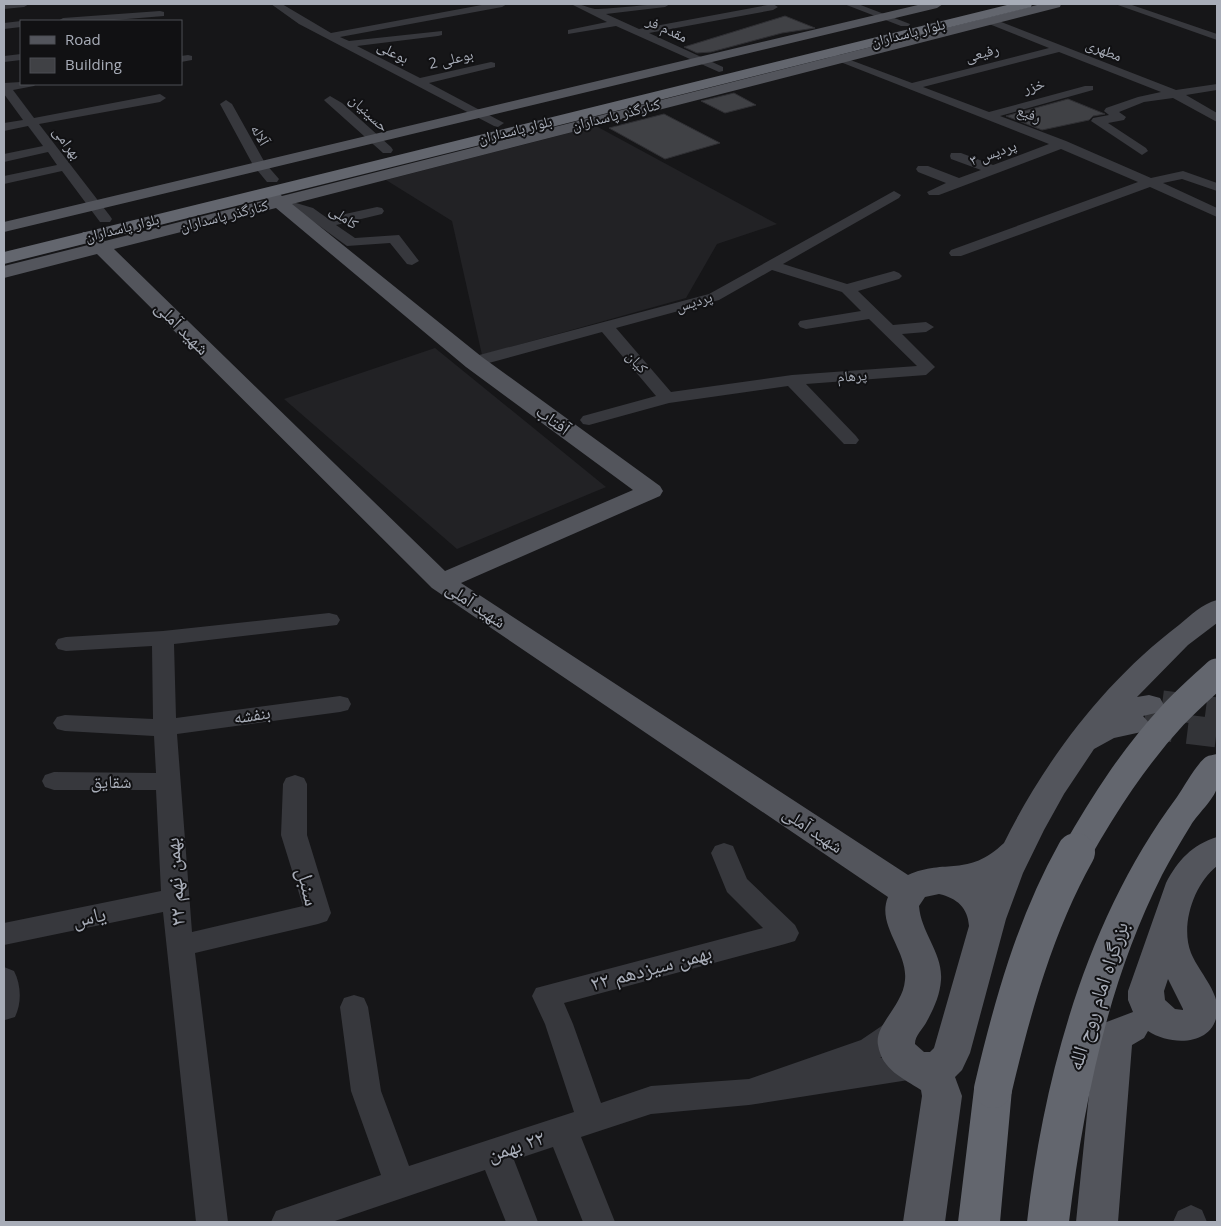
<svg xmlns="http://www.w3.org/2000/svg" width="1221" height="1226" viewBox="0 0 1221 1226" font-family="'Open Sans','Noto Naskh Arabic',sans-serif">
  <rect width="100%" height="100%" fill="#161618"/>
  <path fill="#222225" d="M596,126L777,224L717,244L686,298L482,355L452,221L386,180Z
    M435,348L606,487L457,549L284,399Z"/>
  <path fill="#404145" stroke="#303034" d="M785,16L815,28L782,33L711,52L697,53L684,47Z
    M734,93L756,105L725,113L701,101Z
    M1068,99L1105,114L1093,116L1089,120L1042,130L1006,116Z
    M664,114L720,143L665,159L609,128Z"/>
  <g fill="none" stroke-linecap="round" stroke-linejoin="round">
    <path stroke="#333438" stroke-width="29" stroke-dasharray="29 15" stroke-linecap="butt" d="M1162,705L1217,712
      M1144,724L1217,733"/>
    <path fill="#37383d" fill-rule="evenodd" d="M4,4H29L24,7L4,9Z
      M271,4H282L331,33L487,4H507L502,7L340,37L349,41L442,31V35L438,36L357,46L420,78L491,62L495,63V67L429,83L504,123L498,127L494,126L299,24Z
      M571,4C582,3 589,9 598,9C622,8 646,4 670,4L665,7L606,14L639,29L773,4L778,7L773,10L649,33L723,67V71L719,72L616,26L568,34V30L607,22Z
      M844,4H858L910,24L909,26H901Z
      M1115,4H1129L1217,34V40Z
      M160,11L164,12V16L102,21H58L63,18Z
      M978,13L1176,90L1217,84V90L1186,95L1217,113V122L1173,98L1144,102L1119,112L1126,117L1124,120L1108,123L1146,148L1148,151L1142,155L1091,121L1093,118L1109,115L1104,111L1106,108L1138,97L1161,92L1059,52L923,87L989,112L1085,86H1093V90L1000,116L1066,141L1151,178L1183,171L1217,183V191L1182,179L1163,183L1217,208V217L1150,187L961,256H951L949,253L951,250L1138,182L1061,149L939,195H929L927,192L946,183L918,172L916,169L918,166H928L959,178L981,170L951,159L950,156L951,153H961L993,165L1049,144L820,54L825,51L829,52L912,83L1049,48L974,18L973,16Z
      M21,21V27L4,29V23Z
      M21,54V60L4,62V56Z
      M188,55L192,56V60L181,62V56Z
      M21,82V84H36L34,86L13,90L34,118L160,94L166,98L160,102L39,124L110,216L112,219L110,222H100L62,171L4,184V176L57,165L48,152L4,162V154L43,146L28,126L4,131V123L23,120L4,94V83Z
      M330,96L342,103L391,147L393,150L391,153H383L326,102L324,100Z
      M226,100L232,104L265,163L279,179L277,182H267L253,165L220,104Z
      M894,191L901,195L899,198L783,264L847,284L894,271L899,273L902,276L899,279L858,291L893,325L926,322L934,327L926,332L902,334L935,367L926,375L806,384L856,436L859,440L856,444H844L788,386L669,403L589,425L583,424L580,420L583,416L656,396L602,332L474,367L468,366L466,362L468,358L709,294ZM772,270L842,292L861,311L800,321L798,324L800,327L806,329L869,319L917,366L792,375L671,392L616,328L719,300Z
      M279,198L313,208L327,218L377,207L382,208L384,211L382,214L336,225L355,238L399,235L419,261L412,265L407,264L390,243L347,246L303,214L274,205L272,202L274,199Z
      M329,613L337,615L340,620L337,625L174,644L176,718L340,696L348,698L351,704L348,710L340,712L177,734L192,932L303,906L281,835L283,784L286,778L295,775L304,778L307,784V835L331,913L327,921L318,924L195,953L228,1222H196L163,912L4,945V923L161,891L156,790H54L45,787L42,781L45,775L54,772L156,773L154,736L65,731L57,729L53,723L57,717L65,715L153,719L152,646L66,651L58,649L55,644L58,639L66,637L163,631Z
      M724,843L733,846L747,879L795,925L799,933L795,941L785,944L564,1003L573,1024L601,1103L651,1086L749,1079L861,1040L889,1021L899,1018L909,1021L913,1030L909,1039L880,1058L915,1053L925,1057L930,1066L925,1075L915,1079L749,1105L651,1114L581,1137L615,1222H583L553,1147L514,1160L538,1222H506L485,1170L332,1222H271L276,1211L381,1175L351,1091L340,1007L344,998L354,995L364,998L368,1007L381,1091L409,1166L574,1112L545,1024L532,996L536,988L763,928L727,892L711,853L715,846Z
      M4,967L14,971C21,984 22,1003 15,1017L5,1020Z
      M1191,1205L1202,1210L1207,1222H1173L1178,1211Z"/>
    <path fill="#53555c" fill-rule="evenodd" d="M922,4H943L937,8L4,232V222Z
      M1041,4H1061L1060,7L292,204L482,357L660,486L663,491L660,496L461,583L908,875C946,858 967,878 1004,843C1045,760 1105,681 1179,625C1191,615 1202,604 1217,600V623L1188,645L1137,697L1149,695L1160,698L1164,705L1160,712L1143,716L1150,724L1146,731L1114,738L1094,749L1064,794L1044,830L1023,873L1006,919L970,1053L962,1070L955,1077L962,1096L945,1222H903L922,1096L921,1090C903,1078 882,1070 878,1045C874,1025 903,1006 905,980C908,951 876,925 888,897L432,588L97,254L4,278V266L88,245L81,236L83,232H97L105,241L266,200L259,193L262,189H274L282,196ZM276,208L466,367L633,490L445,571L114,249ZM939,894C957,898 968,908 969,926L934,1048L930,1052H924L915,1044C915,1035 923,1029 927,1021C934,1008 940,995 941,980C943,953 921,933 919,906L925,897Z
      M1217,837V866C1194,884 1180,925 1191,953C1197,968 1215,988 1217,1004C1221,1045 1174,1048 1148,1031L1144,1038L1132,1045L1118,1222H1076L1094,1045L1104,1023L1133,1012L1128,1000V991L1166,883C1178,860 1192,845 1217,837ZM1168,979L1183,1009V1010L1175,1009L1165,1000L1164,991Z"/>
    <path fill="#63666e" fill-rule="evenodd" d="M1011,4H1032L1031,7L4,264V252Z
      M1217,754C1218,763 1220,779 1217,788C1214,799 1197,815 1191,825C1181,841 1171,858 1162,875C1107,984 1084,1102 1069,1222H1027C1044,1074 1087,918 1177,797C1184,787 1197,763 1206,757C1209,755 1214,755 1217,754Z
      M993,1072L1007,1077L1012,1089L1000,1222H958L974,1089L979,1077Z"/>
    <path stroke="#63666e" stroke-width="29" d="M1076,853C1104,804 1134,757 1173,715C1186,701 1202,687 1217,673"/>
    <path stroke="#63666e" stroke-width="38" d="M993,1089C1012,1008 1035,925 1076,852"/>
  </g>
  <g text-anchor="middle" stroke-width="4" stroke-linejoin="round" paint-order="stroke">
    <g font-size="15" fill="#a8adb8" stroke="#111113">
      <text transform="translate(667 29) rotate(25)" y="5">مقدم فر</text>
      <text transform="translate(908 33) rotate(-14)" y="5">بلوار پاسداران</text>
      <text transform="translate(1104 50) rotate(22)" y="5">مطهری</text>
      <text transform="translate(393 52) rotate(27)" y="5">بوعلی</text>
      <text transform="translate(982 53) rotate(-15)" y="5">رفیعی</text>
      <text transform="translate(451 59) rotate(-13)" y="5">بوعلی 2</text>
      <text transform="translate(1034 86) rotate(-16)" y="5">خزر</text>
      <text transform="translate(369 113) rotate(43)" y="5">حسینیان</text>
      <text transform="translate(1029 114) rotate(21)" y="5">رفیع</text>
      <text transform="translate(616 115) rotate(-14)" y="5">کنارگذر پاسداران</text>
      <text transform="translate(515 130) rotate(-14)" y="5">بلوار پاسداران</text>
      <text transform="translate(260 135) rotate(60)" y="5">آلاله</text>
      <text transform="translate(67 143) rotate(54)" y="5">بهرامی</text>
      <text transform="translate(993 153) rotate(-20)" y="5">پردیس ۳</text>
      <text transform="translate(224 216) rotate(-14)" y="5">کنارگذر پاسداران</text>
      <text transform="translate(344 217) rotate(35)" y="5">کاملی</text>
      <text transform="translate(122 228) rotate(-14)" y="5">بلوار پاسداران</text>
      <text transform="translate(694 302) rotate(-17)" y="5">پردیس</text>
      <text transform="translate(637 362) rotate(49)" y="5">کیان</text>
      <text transform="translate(852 376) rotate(-4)" y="5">پرهام</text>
    </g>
    <g font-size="18" fill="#a8adb8" stroke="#111113">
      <text transform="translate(182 328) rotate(45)" y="6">شهید آملی</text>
      <text transform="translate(553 420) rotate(36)" y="6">آفتاب</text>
      <text transform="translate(476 605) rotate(34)" y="6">شهید آملی</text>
      <text transform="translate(252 715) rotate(-8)" y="6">بنفشه</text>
      <text x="111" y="788">شقایق</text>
      <text transform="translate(813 830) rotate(34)" y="6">شهید آملی</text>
    </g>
    <g font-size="21" fill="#a8adb8" stroke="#111113">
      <text transform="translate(175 882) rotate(-94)" y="7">۲۲ بهمن نهم</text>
      <text transform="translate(308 887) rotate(77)" y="7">سنبل</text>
      <text transform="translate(89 917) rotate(-12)" y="7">یاس</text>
      <text transform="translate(651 968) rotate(-15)" y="7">۲۲ بهمن سیزدهم</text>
      <text transform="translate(1098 996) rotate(-72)" y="7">بزرگراه امام روح الله</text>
      <text transform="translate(516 1146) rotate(-18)" y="7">٢٢ بهمن</text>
    </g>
  </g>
  <rect width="1221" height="1226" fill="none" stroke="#a8adb8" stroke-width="10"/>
  <rect x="20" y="20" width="162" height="65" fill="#111113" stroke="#4d4f55"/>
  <rect x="30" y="36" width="25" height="8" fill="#53555c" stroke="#4d4f55"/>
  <text x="65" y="45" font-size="15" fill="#a8adb8">Road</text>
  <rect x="30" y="58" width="25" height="15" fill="#404145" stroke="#4d4f55"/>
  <text x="65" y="70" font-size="15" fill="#a8adb8">Building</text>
</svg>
